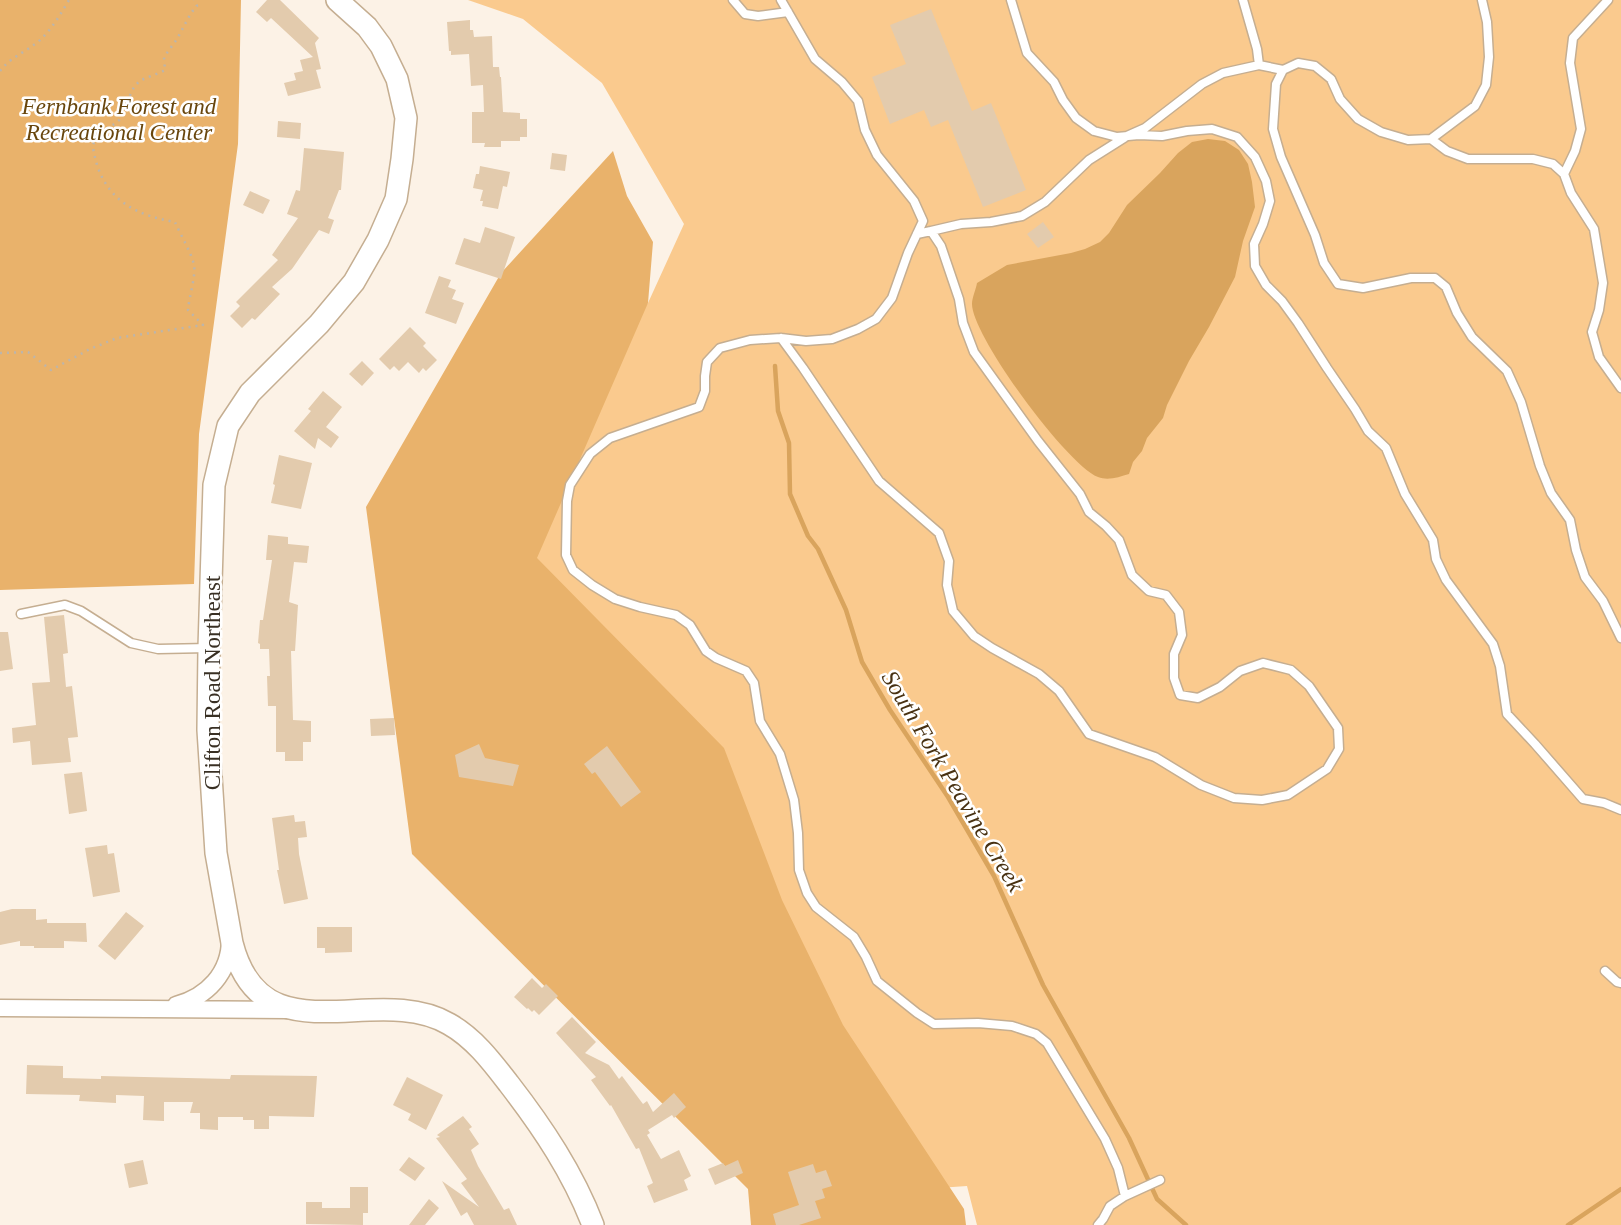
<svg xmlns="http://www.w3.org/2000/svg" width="1621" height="1225" viewBox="0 0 1621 1225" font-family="Georgia,serif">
  <rect width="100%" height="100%" fill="#fcf2e6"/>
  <path fill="#faca8e" d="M468,0H1621V1225H977L967,1186L881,1192L427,615L648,303L684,224L602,83L523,19Z"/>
  <path fill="#e9b26b" d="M0,0H241L238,144L199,434L194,584L0,590Z
    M613,151L627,196L653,242L648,303L537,558L724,748L782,900L843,1025L964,1209L966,1225H751L748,1189L412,854L366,507L501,273Z"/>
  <path fill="#d9a45d" d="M1208,139L1225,141L1239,150L1248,164L1252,182L1255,207L1243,241L1235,277L1209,327L1189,361L1167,405L1163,418L1147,438L1142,451L1133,462L1129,474C1119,477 1108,481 1098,477C1067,465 972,336 972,304C972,298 976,289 977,283L1007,265L1071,253L1085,249L1100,242L1109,233L1127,205L1160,173L1178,153L1192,142Z"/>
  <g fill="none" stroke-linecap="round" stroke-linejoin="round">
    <path stroke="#d9a45d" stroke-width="4.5" d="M775,366L778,411L789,443L790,494L808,536L818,549L846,610L862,662L890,710L948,797L994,876L1043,985L1129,1138L1157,1199L1186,1225
      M1568,1225L1621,1189"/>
  </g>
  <path fill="#e3cbad" d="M267,0H280L319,38L315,43L321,69L316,70L321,88L288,96L284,83L296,80L294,73L303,71L300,60L313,57L271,18L267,22L256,12Z
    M931,9L972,111L991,103L1026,190L983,207L948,120L931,127L924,110L890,124L872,77L906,64L890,25Z
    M470,20V30H473L474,37L492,36L493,67H499L500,77H501L503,112L520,113V119H527V137H520V141H501V147H484L485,143H472V112H484L483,85L471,86L469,54L451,55V51H449L447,22Z
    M278,121L301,123L300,139L277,137Z
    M304,148L344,152L341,190H339L328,218L334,220L329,234L319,230L292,269L272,287L280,294L255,320L252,318L242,328L230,316L240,306L236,302L278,260L272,255L298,218L287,214L296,190L300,191Z
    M552,153L567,155L565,171L550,169Z
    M480,166L510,172L507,187L503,186L498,209L482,206L483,201H480L483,190L473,188L476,174H479Z
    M250,191L270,200L263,214L243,205Z
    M1043,222L1054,237L1038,248L1027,234Z
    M485,227L515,237L501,279L455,264L464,238L480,243Z
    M439,276L451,280L448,287L456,290L452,299L464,303L456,324L425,313Z
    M410,327L426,343L423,346L437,360L426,371L423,368L419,373L408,362L399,371L394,366L390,370L379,359Z
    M362,361L374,373L362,386L349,374Z
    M323,391L342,407L326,427L339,437L331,448L318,438L315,449L294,431L311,411L308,409Z
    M279,455L312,463L301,509L271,503L275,485L273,484Z
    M268,535L288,537V544L309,546L307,563L294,562L289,602L298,605L295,651H291L293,720L311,721V742H303V761H285V752H276V706H268L267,676H270L269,649H260V644L258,643L260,620H263L272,560H266Z
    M64,615L68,653L63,654L66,687L72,686L78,737L68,738L71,762L32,765L30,741L13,743L12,728L36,725L32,683L50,682L44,617Z
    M0,632H8L13,669L0,671Z
    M394,718L395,735L371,736L370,719Z
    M479,744L485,758L519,765L513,786L459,777L455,755Z
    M607,746L641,792L621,807L595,772L592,774L584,764Z
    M82,772L87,811L69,814L64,774Z
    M294,815L295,822L305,821L307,837L298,838L299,854L308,899L284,904L277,870H279L272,818Z
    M107,845L108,854L114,853L120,892L93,897L85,848Z
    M12,909H36V920L47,919V923H86L87,942L64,941V948H34V946H20V941L0,945V912Z
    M126,912L144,926L115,960L98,946Z
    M317,927H352V952L325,953V948H317Z
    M532,978L542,988L546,984L558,996L539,1015L534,1010L532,1012L528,1008L527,1009L514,997Z
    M572,1017L596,1042L585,1053L609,1065L619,1079L622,1076L643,1104L647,1101L653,1112L674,1093L686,1107L674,1118L672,1115L648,1130L650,1133L647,1135L661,1159L679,1150L691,1176L684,1180L688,1190L654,1203L647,1186L653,1183L639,1148L636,1149L611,1105L610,1106L591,1080L596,1077L556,1033Z
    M27,1065L63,1066V1078L101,1079V1076L230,1079L231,1075L317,1076L314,1117L269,1116V1129H254V1120H243V1117H218V1130L200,1129V1113H190L193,1102H164V1121L143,1120L144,1096L116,1095V1103L79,1101L80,1095L26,1094Z
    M407,1077L443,1095L426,1130L408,1120L411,1114L393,1105Z
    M463,1116L472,1127L469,1129L479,1144L471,1150L478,1166L504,1210L509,1208L517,1225H474L467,1212L461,1216L442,1181L479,1207L461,1183L467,1179L436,1138L440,1137L437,1135Z
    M409,1157L425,1168L415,1181L399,1170Z
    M143,1160L148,1184L129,1188L124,1164Z
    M738,1160L743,1173L715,1185L708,1169L723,1163L725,1166Z
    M813,1164L816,1173L826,1170L832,1186L822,1189L825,1198L815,1201L821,1218L799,1225H776L773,1214L799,1205L788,1172Z
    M350,1187H368V1213H363V1225L306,1224V1202H322V1208H350Z
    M429,1199L439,1208L425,1225H409Z"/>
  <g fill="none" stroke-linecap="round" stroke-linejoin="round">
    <defs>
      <path id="lane" d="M733,0L745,14L758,16L788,12
        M781,0L815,59L842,82L858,101L865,130L877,155L914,201L923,221L908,253L892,298L876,319L858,329L832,339L806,341L781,338L750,340L720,348L707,362L705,376V391L699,407L610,438L590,454L570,485L567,501L566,555L573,570L592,585L615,599L640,607L676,615L690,625L706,651L716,658L746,671L754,683L760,721L780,754L794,800L798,833L799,870L807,893L816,907L854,937L866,957L877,981L917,1013L934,1024L978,1023L1012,1026L1036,1034L1047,1043L1105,1139L1118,1168L1125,1196L1110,1206L1103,1219L1098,1225
        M1011,0L1027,53L1054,82L1063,100L1076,118L1094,131L1117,137L1139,135L1162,136L1187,131L1212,129L1237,137L1255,157L1266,181L1270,201L1263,224L1254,244L1255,266L1266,285L1282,301L1298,323L1327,368L1355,409L1368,431L1386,448L1405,494L1433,540L1436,559L1446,580L1493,644L1500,666L1507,714L1535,744L1583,799L1604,803L1621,810
        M1482,0L1487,22L1489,57L1486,85L1475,106L1431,139L1408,140L1381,132L1358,119L1340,99L1331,79L1315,66L1298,63L1283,70L1276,84L1273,129L1281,157L1315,235L1324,263L1338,284L1363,288L1411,278H1435L1446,287L1457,313L1472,337L1507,371L1521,402L1540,466L1551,493L1570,520L1576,550L1585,577L1603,601L1621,638
        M1608,0L1573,38L1570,63L1581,129L1575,151L1564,174L1571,193L1594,229L1603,283L1599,310L1592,332L1599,357L1621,388
        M1259,65L1283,70
        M1431,139L1447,151L1468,159H1533L1553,164L1564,174
        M931,231L961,224L991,222L1022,216L1045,202L1089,160L1127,136L1145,128L1202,84L1223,73L1259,65L1257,49L1243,0
        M781,338L803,368L879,481L939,533L949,561L947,585L953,611L974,636L992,648L1039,674L1059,691L1089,734L1155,757L1201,785L1234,798L1262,800L1288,795L1327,769L1339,749L1338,728L1309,686L1291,670L1263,663L1240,671L1220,687L1198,698L1180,695L1174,678V654L1182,635L1179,612L1166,595L1149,591L1132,575L1119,540L1106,526L1089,512L1080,494L1038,441L974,352L963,323L959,299L941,246L931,231L917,234
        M21,614L65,605L81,611L131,643L158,649L209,648
        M1605,971L1617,982L1621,983
        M1125,1196L1160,1180"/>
      <path id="street" d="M176,1005C207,997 230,973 230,939
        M0,1008L288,1010"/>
      <path id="secondary" d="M337,0L367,27L381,46L397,79L406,118L402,159L396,199L378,240L354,282L319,324L250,393L228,426L214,485L209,648L208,730L216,853L232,943C262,1061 375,981 449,1024C474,1038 492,1062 509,1084C543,1128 573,1173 593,1225"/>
    </defs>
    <use href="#lane" stroke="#c5ae91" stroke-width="11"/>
    <use href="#street" stroke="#c5ae91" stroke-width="19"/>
    <use href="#secondary" stroke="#c5ae91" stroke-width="24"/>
    <path stroke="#beb5a9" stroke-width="2.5" stroke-dasharray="2 5" stroke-linecap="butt" d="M0,71C11,56 31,50 43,37C54,26 61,13 69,0
      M0,353L28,352L51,370L90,349L117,338L203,325L188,310C189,297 196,276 194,265C192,254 180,234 175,222C139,216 109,202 97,165C95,156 91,148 95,139C100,129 114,127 120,119C128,108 128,90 140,81C144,78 158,74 165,70L164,57L177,39L191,13L197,6L194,0"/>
    <use href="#lane" stroke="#fff" stroke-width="8"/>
    <use href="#street" stroke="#fff" stroke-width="16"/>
    <use href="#secondary" stroke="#fff" stroke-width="21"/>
  </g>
  <g text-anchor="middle" stroke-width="5" stroke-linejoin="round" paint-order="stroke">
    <g font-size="23" font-style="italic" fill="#69460d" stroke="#fff">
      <text x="119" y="114">Fernbank Forest and<tspan x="119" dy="26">Recreational Center</tspan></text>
    </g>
    <g font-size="23" fill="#393024" stroke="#fff">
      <text transform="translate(212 683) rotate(-90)" y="8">Clifton Road Northeast</text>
    </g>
    <g font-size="24" font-style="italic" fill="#483112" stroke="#fff">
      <text transform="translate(953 781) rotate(59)" y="8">South Fork Peavine Creek</text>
    </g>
  </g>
</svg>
